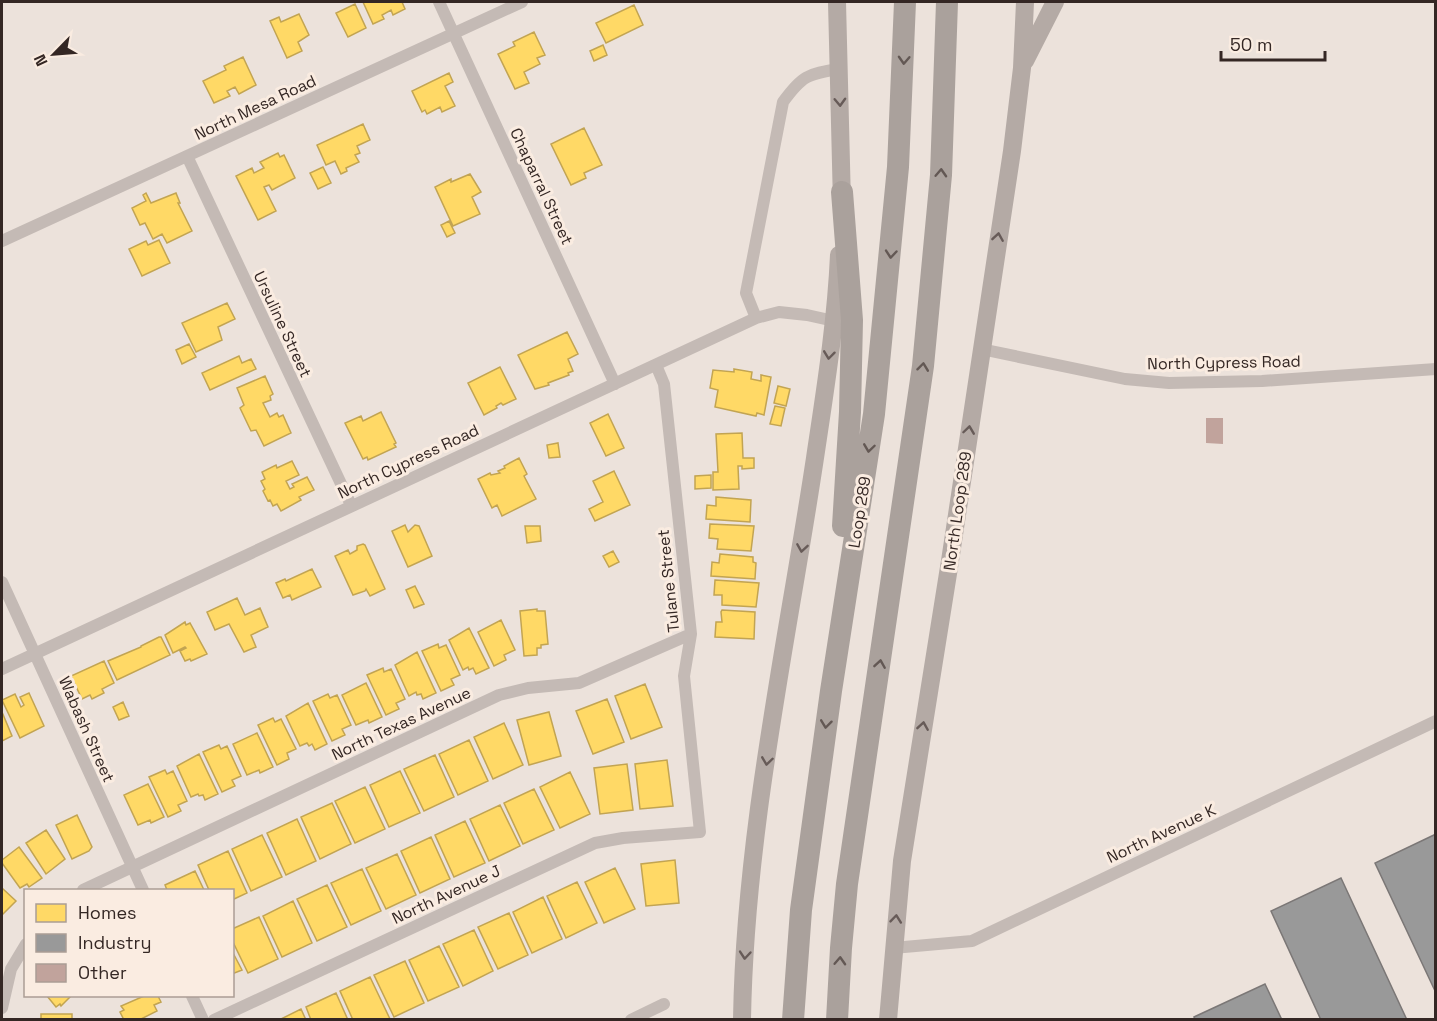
<svg xmlns="http://www.w3.org/2000/svg" width="1437" height="1021" viewBox="0 0 1437 1021" font-family="'Space Grotesk',sans-serif">
  <rect width="100%" height="100%" fill="#ece2db"/>
  <path fill="#ffd966" stroke="#c2a452" stroke-width="1.5" d="M363,2H402L405,9L393,15L391,10L382,15L384,19L373,24Z
    M355,4L366,28L348,37L336,13Z
    M634,5L643,25L606,43L596,23Z
    M299,14L309,35L298,42L302,51L287,58L270,21L279,17L281,22Z
    M534,32L545,55L537,58L540,64L524,72L529,83L515,89L498,54L515,46L513,42Z
    M603,45L607,55L594,61L590,51Z
    M243,57L256,85L239,94L235,87L227,91L230,96L214,103L203,81L226,70L224,66Z
    M449,73L453,82L445,86L455,106L442,112L440,107L427,114L425,110L422,112L412,91Z
    M363,124L370,140L357,146L360,153L355,155L359,162L346,168L347,171L341,174L335,161L326,165L317,145Z
    M584,128L602,165L584,173L586,178L571,185L551,144Z
    M278,153L280,157L284,155L295,178L272,190L269,185L264,187L276,211L258,220L236,176L252,168L254,173L264,168L260,162Z
    M323,167L331,183L318,189L310,173Z
    M470,174L481,192L472,197L480,214L453,226L435,187L451,179V182Z
    M146,193L151,203L176,193L180,203H178L192,231L167,243L162,234L153,239L145,223L140,225L132,208L146,201L143,195Z
    M449,221L455,233L447,237L441,225Z
    M159,240L170,263L142,276L129,249L146,241L148,245Z
    M227,303L235,319L218,327L222,340L196,352L182,323Z
    M567,332L578,354L568,359L573,371L568,373L569,375L548,383L549,385L535,389L518,355Z
    M189,344L196,357L182,364L176,350Z
    M239,356L242,363L251,359L256,369L210,390L202,373Z
    M500,367L516,399L503,405L501,403L496,406L497,408L484,415L468,383Z
    M734,369L752,372L751,379L761,381V375L771,377L764,415L757,413L756,416L715,407L718,390L710,388L713,370L734,372Z
    M265,376L273,394L270,396L271,400L263,403L270,417L277,413L279,417L283,415L291,433L264,446L256,430L251,431L240,408L244,405L237,388Z
    M778,386L790,389L786,406L774,403Z
    M775,406L785,408L781,426L770,424Z
    M381,412L396,443L394,444L396,447L368,460L367,457L363,459L345,423L361,416L363,421Z
    M608,414L624,448L606,456L590,423Z
    M742,433L743,458H754V468L742,469V466H738L739,489L713,490V472H718L716,434Z
    M558,443L560,457L549,458L547,445Z
    M519,458L527,474L524,476L536,499L502,516L497,505L492,508L478,479L490,473L491,475L500,473L498,471L505,468L504,466Z
    M292,461L299,475L286,481L290,489L294,487L292,484L307,477L314,490L299,497L301,500L281,511L277,504L273,506L270,500L268,501L263,491L265,489L261,481L265,479L262,472L276,465L277,468Z
    M614,471L630,505L595,521L589,509L603,502L593,481Z
    M711,475V488L695,489V476Z
    M716,497L751,500L750,522L706,519L707,505L716,506Z
    M710,524L754,526L751,551L717,549L718,539L709,538Z
    M405,525L408,532L415,525L419,526L432,556L408,567L392,531Z
    M525,526H540L541,541L527,543Z
    M363,544L365,545L385,589L370,596L366,589L365,591L353,595L335,556L348,550L350,554L357,550V546Z
    M613,551L619,562L609,567L603,556Z
    M720,554L753,557V562L756,563L755,579L711,576L712,562L719,563Z
    M312,569L321,587L292,600L290,595L283,598L276,583L285,579L286,581Z
    M715,580L759,583L756,607L722,605V595H714Z
    M415,586L424,604L414,608L406,590Z
    M237,598L245,615L260,608L268,627L251,635L256,647L244,652L229,624L215,630L207,612Z
    M537,609V611H545L548,644L541,645V648H537V655L524,656L520,611Z
    M722,610L755,612L754,639L715,637L716,622H722L721,612Z
    M501,620L515,650L504,655L506,660L494,666L478,632Z
    M185,622L186,625L190,623L207,654L191,661L190,659L185,661L180,651L186,648L185,647L173,653L165,635Z
    M469,628L489,668L476,674L473,668L469,670L468,667L463,670L449,640Z
    M159,637H161L170,655L117,680L108,661L141,647V646Z
    M438,644L439,648L446,645L460,675L451,679L454,685L441,691L422,651Z
    M417,652L436,693L423,699L421,694L417,695L416,692L409,696L395,665Z
    M104,661L114,683L102,689L104,693L92,699L90,695L82,699L71,676Z
    M383,668L384,672L391,669L405,699L396,703L399,709L386,715L367,675Z
    M366,683L382,717L369,723L368,720L356,725L342,695Z
    M645,684L662,727L631,739L615,696Z
    M29,693L44,726L20,738L2,700L15,694L21,707L24,705L20,697Z
    M328,694L330,698L337,695L351,725L342,729L345,735L332,741L313,701Z
    M607,699L624,742L593,754L576,711Z
    M123,702L129,716L119,720L113,707Z
    M308,703L327,744L315,750L312,744L309,746L307,743L300,746L286,716Z
    M2,712L12,736L2,741Z
    M549,712L561,756L529,765L517,720Z
    M273,718L275,722L281,719L296,749L287,753L289,759L277,765L258,725Z
    M504,723L523,765L493,779L474,737Z
    M257,733L273,767L260,773L259,770L247,775L233,744Z
    M469,740L488,781L458,795L439,754Z
    M219,745L221,749L227,746L241,776L232,780L235,786L222,792L203,752Z
    M199,754L218,794L205,800L203,795L199,796L198,794L191,797L177,766Z
    M435,755L454,797L424,811L404,769Z
    M667,760L673,806L640,809L635,764Z
    M627,764L633,810L600,814L594,768Z
    M165,770L167,774L173,771L187,801L178,805L181,811L168,817L149,777Z
    M400,771L420,813L389,827L370,785Z
    M570,772L590,814L560,828L540,787Z
    M148,784L164,817L151,823L150,820L138,825L124,795Z
    M365,787L385,829L355,843L335,801Z
    M534,789L554,830L523,844L504,803Z
    M332,803L351,844L320,859L301,817Z
    M500,805L520,846L489,861L470,819Z
    M77,815L92,847L89,851L72,859L56,825Z
    M297,819L316,861L286,875L267,833Z
    M465,821L485,863L454,877L435,835Z
    M46,830L65,859L46,874L26,843Z
    M262,835L282,877L251,891L232,849Z
    M431,837L450,879L420,893L401,851Z
    M19,847L42,878L29,887L27,884L20,888L2,863V860Z
    M228,851L247,893L232,900V890H209L198,865Z
    M397,854L416,895L386,909L366,868Z
    M675,860L679,903L646,906L641,864Z
    M615,868L635,909L604,923L585,882Z
    M362,869L381,911L351,925L331,883Z
    M195,871L204,890H167L165,885Z
    M577,882L597,923L566,938L547,896Z
    M327,885L347,927L317,941L297,899Z
    M2,888L16,901L2,915Z
    M543,897L562,939L532,953L513,912Z
    M293,901L312,943L282,957L263,916Z
    M509,913L528,955L498,969L478,927Z
    M259,917L278,959L248,973L232,940V929Z
    M474,930L493,971L463,986L443,944Z
    M439,946L459,987L428,1001L409,960Z
    M232,951L242,970L232,974Z
    M405,961L424,1003L394,1017L374,975Z
    M370,977L390,1019L388,1020H353L340,991Z
    M336,993L348,1020H311L306,1007Z
    M47,996H71L61,1006L60,1004L56,1007Z
    M144,996H158L161,1002L154,1005L157,1011L139,1020H124L120,1012L124,1010L121,1006Z
    M301,1009L306,1020H279Z
    M41,1014H72V1020H41Z"/>
  <path fill="#999" stroke="#7b7776" stroke-width="1.5" d="M1436,834V993L1375,863Z
    M1341,878L1407,1020H1321L1271,911Z
    M1265,984L1282,1020H1195L1194,1017Z"/>
  <path fill="#c1a39c" d="M1206,418H1223V444L1206,443Z"/>
  <g fill="none" stroke-linecap="round" stroke-linejoin="round">
    <path stroke="#c4bab5" stroke-width="12" d="M439,2L615,384
      M187,156L351,505
      M2,241L522,2
      M756,318L746,293L783,102C802,76 807,74 839,69
      M981,349L1125,379L1169,383L1262,381L1436,369
      M2,582L143,890
      M2,669L756,318L779,312L807,315L834,321
      M83,890L499,695L528,688L579,683L691,634
      M893,948L972,941L1436,721
      M192,996L203,1020
      M2,1008L11,969L26,944
      M214,1020L595,843L623,838L700,832L684,676L691,634L664,384L656,365
      M631,1020L664,1004"/>
    <path stroke="#b4aaa5" stroke-width="18" d="M837,2L842,204
      M1025,61L1055,2
      M742,1020C745,831 787,644 815,458C825,391 836,323 839,255
      M888,1020L902,861L950,561L1012,151L1022,68L1025,2"/>
    <path stroke="#aaa19c" stroke-width="22" d="M842,192L852,320L850,412L843,526
      M793,1020L801,910L831,691L874,414L898,167L905,2
      M837,1020L841,948L847,884L923,366L941,175L947,2"/>
  </g>
  <defs><path id="oneway-chevron" d="M-2-3.5L2.5 0L-2 3.5" fill="none" stroke-width="1.6" stroke-linecap="round" stroke-linejoin="round" transform="scale(1.5)"/></defs>
  <g stroke="#635854">
    <use href="#oneway-chevron" transform="translate(904 60) rotate(93)"/>
    <use href="#oneway-chevron" transform="translate(941 173) rotate(-87)"/>
    <use href="#oneway-chevron" transform="translate(891 254) rotate(95)"/>
    <use href="#oneway-chevron" transform="translate(923 367) rotate(-83)"/>
    <use href="#oneway-chevron" transform="translate(869 448) rotate(98)"/>
    <use href="#oneway-chevron" transform="translate(880 664) rotate(-81)"/>
    <use href="#oneway-chevron" transform="translate(826 724) rotate(97)"/>
    <use href="#oneway-chevron" transform="translate(840 961) rotate(-87)"/>
  </g>
  <g stroke="#675b58">
    <use href="#oneway-chevron" transform="translate(840 102) rotate(88)"/>
    <use href="#oneway-chevron" transform="translate(998 237) rotate(-81)"/>
    <use href="#oneway-chevron" transform="translate(829 355) rotate(97)"/>
    <use href="#oneway-chevron" transform="translate(969 430) rotate(-82)"/>
    <use href="#oneway-chevron" transform="translate(802 548) rotate(99)"/>
    <use href="#oneway-chevron" transform="translate(923 726) rotate(-81)"/>
    <use href="#oneway-chevron" transform="translate(767 761) rotate(98)"/>
    <use href="#oneway-chevron" transform="translate(896 919) rotate(-84)"/>
    <use href="#oneway-chevron" transform="translate(745 955) rotate(95)"/>
  </g>
  <g text-anchor="middle" stroke-width="6" stroke-linejoin="round" paint-order="stroke">
    <g font-size="16" fill="#342724" stroke="#faece1">
      <text transform="translate(255 107) rotate(-25)" y="6">North Mesa Road</text>
      <text transform="translate(542 186) rotate(65)" y="6">Chaparral Street</text>
      <text transform="translate(283 324) rotate(65)" y="6">Ursuline Street</text>
      <text transform="translate(1224 362) rotate(-1)" y="6">North Cypress Road</text>
      <text transform="translate(408 461) rotate(-25)" y="6">North Cypress Road</text>
      <text transform="translate(957 511) rotate(-82)" y="6">North Loop 289</text>
      <text transform="translate(859 512) rotate(-81)" y="6">Loop 289</text>
      <text transform="translate(668 581) rotate(-96)" y="6">Tulane Street</text>
      <text transform="translate(401 723) rotate(-25)" y="6">North Texas Avenue</text>
      <text transform="translate(87 729) rotate(66)" y="6">Wabash Street</text>
      <text transform="translate(1161 833) rotate(-25)" y="6">North Avenue K</text>
      <text transform="translate(446 894) rotate(-25)" y="6">North Avenue J</text>
    </g>
  </g>
  <rect width="1437" height="1021" fill="none" stroke="#342724" stroke-width="6"/>
  <rect x="24" y="889" width="210" height="108" fill="#faece1" stroke="#ab9d95" stroke-width="1.5"/>
  <rect x="36" y="904" width="30" height="18" fill="#ffd966" stroke="#ab9d95" stroke-width="1.5"/>
  <text x="78" y="919" font-size="18" fill="#342724">Homes</text>
  <rect x="36" y="934" width="30" height="18" fill="#999999" stroke="#ab9d95" stroke-width="1.5"/>
  <text x="78" y="949" font-size="18" fill="#342724">Industry</text>
  <rect x="36" y="964" width="30" height="18" fill="#c1a39c" stroke="#ab9d95" stroke-width="1.5"/>
  <text x="78" y="979" font-size="18" fill="#342724">Other</text>
  <g transform="translate(54 54) rotate(245)" stroke="#faece1" stroke-width="4.5" paint-order="stroke">
  <path d="M0-4.5L10 22L0 15L-10 22Z" fill="#342724"/>
  <text y="-9" font-size="16" font-weight="bold" text-anchor="middle" fill="#342724">N</text>
  </g>
  <path d="M1221 51v9h104v-9" fill="none" stroke="#342724" stroke-width="3"/>
  <text x="1230" y="51" font-size="18" fill="#342724" stroke="#faece1" stroke-width="4.5" paint-order="stroke">50 m</text>
</svg>
